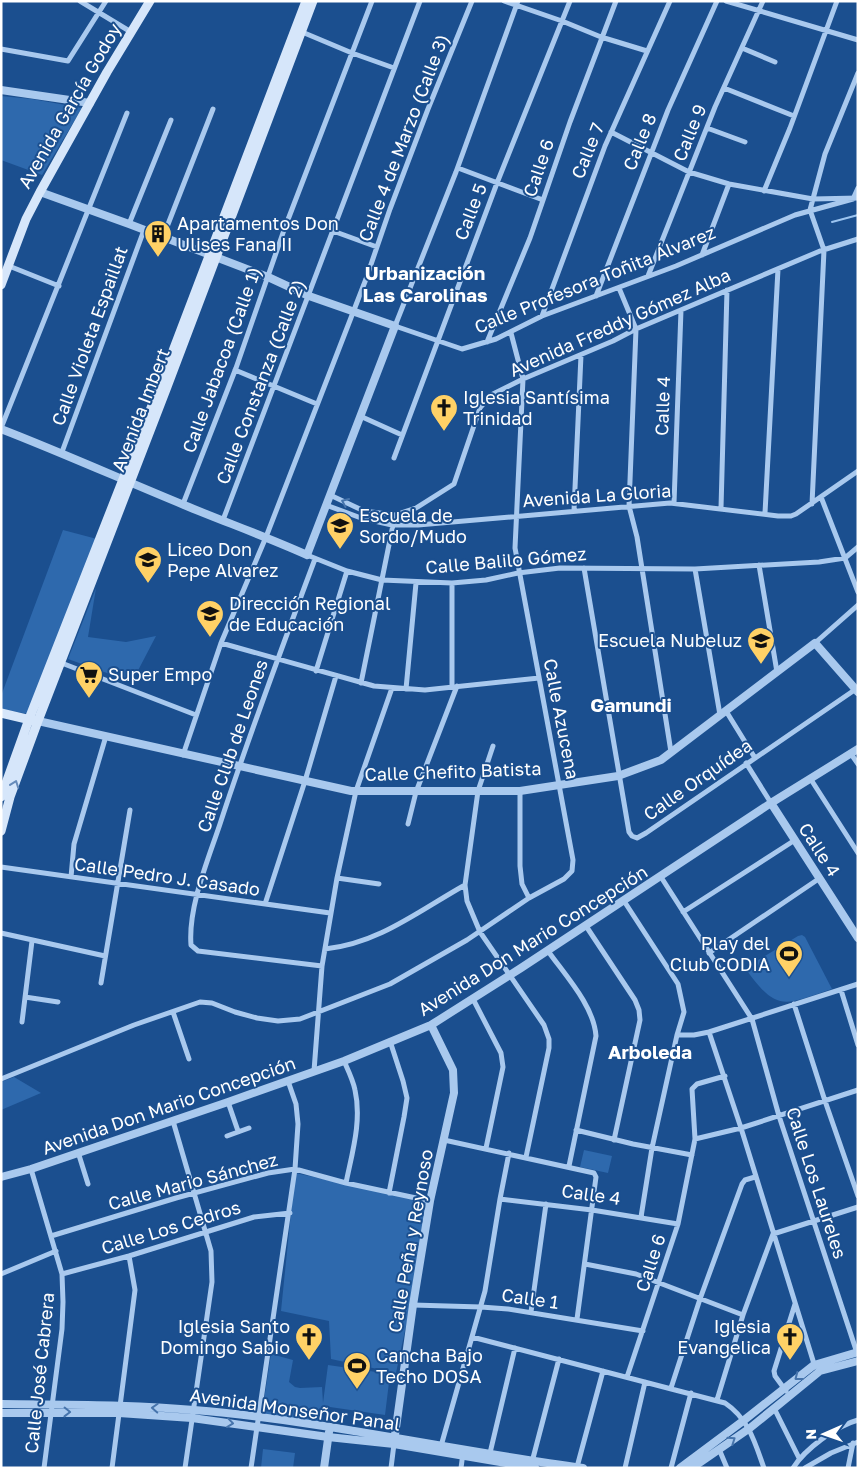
<svg xmlns="http://www.w3.org/2000/svg" width="859" height="1469" viewBox="0 0 859 1469" font-family="'Golos Text',sans-serif">
  <rect width="100%" height="100%" fill="#1b4f8f"/>
  <path fill="#2e69ad" d="M1,96L32,99L82,108L42,175L1,160Z
    M63,530L97,539L28,714L1,709V696Z
    M96,588L88,637L126,642L156,636L132,682L68,659Z
    M802,935L805,937L832,989C784,1005 777,1013 745,968L798,936Z
    M14,1077L41,1093L1,1110V1082Z
    M584,1150L612,1156L608,1173L580,1167Z
    M295,1173L427,1201L424,1241L396,1373L331,1359L329,1321L281,1311Z
    M271,1354L293,1360L289,1382L295,1387L300,1388L322,1387L323,1403L328,1365L390,1374L385,1415L323,1406L322,1423L264,1415L262,1413Z
    M263,1449L295,1453L293,1468H261Z"/>
  <g fill="none" stroke-linecap="round" stroke-linejoin="round">
    <path stroke="#9cc4f0" stroke-width="2" d="M832,222L858,215"/>
    <path stroke="#a9c9ee" stroke-width="5" d="M80,1L131,32
      M504,1L562,21L601,37L647,51
      M518,1L456,172L395,326L462,349L496,339L542,316L676,266L795,215L853,199L858,188
      M726,1L858,40
      M302,32L352,53L394,68
      M742,48L775,62
      M1,49L68,61L106,1
      M724,88L794,116
      M707,128L745,142
      M611,132L689,172L729,184L813,199L858,198
      M458,168L543,200
      M764,191L790,128L837,1
      M129,224L171,120
      M333,231L377,247
      M163,237L213,109
      M702,255L729,184
      M9,266L59,286
      M648,276L715,107L763,1
      M619,288L636,329L629,506L637,537L671,752
      M596,296L668,110L717,1
      M542,316L605,146L670,1
      M487,342L530,238L570,122L616,1
      M235,370L317,404
      M360,416L402,435
      M1,428L127,113
      M62,452L144,230
      M394,458L497,183L570,1
      M330,495L364,511L395,515L416,508L454,484L480,408L491,395L523,379L613,341L636,329L820,251L858,239
      M821,497L858,592
      M674,503L681,310
      M183,504L236,368L284,230L372,1
      M812,504L824,250L810,210L825,154L858,73
      M326,505L361,518L392,525H418L670,503L778,516H791L796,514L858,471
      M721,508L727,290
      M574,510L581,355
      M765,513L778,269
      M223,520L420,1
      M307,555L347,571L382,580L452,583L486,580L518,573L560,568L695,569L819,562L845,558L858,547
      M315,559C282,647 249,735 220,824C208,860 188,907 191,945L198,951L322,966
      M759,565L777,672
      M584,568L629,832L632,836L637,838L646,833L856,689
      M695,569L720,715
      M221,643L374,686L425,690L539,678
      M815,643L858,605
      M59,662L196,715
      M316,671L347,571
      M361,683L395,515
      M452,686V583
      M406,689L416,583
      M726,711L755,758
      M493,746L478,791L465,885L467,901L480,932L544,1025L549,1039V1048L526,1157
      M851,754L858,764
      M183,755L221,643L266,537L366,279L390,209L428,109L472,1
      M746,763L771,803
      M810,778L858,853
      M520,791V866L522,884L529,898
      M408,824L416,792L457,686
      M1,867L330,913
      M71,877L74,844L106,736
      M661,877L752,1019L779,1116L857,1353
      M337,878L379,884
      M624,901L678,984L684,1012L677,1035L652,1148L641,1217
      M265,904L305,781L336,676
      M683,912L795,840
      M586,926L635,1000L639,1010L640,1020L614,1140
      M1,933L105,956
      M325,949C378,944 420,910 465,885
      M548,951C565,975 594,1006 596,1036L569,1166
      M709,953L820,878
      M101,983L130,810
      M841,990L858,1045
      M25,997L58,1002
      M473,999L501,1053L503,1067L486,1148
      M794,1004L825,1101L858,1196
      M173,1012L189,1059
      M22,1022L32,941
      M709,1032L741,1128L815,1367
      M677,1035H694L709,1032L858,984
      M344,1061C348,1070 353,1080 355,1090C362,1121 352,1153 346,1183
      M314,1071L322,966L337,878L356,791L392,688
      M1,1079L134,1025L200,1002L212,1003L235,1012L257,1018L278,1021L300,1019L390,984L467,940L529,898L564,879L572,871L573,860L515,548L523,379L511,333
      M228,1102L238,1131
      M173,1121L211,1251L212,1282L185,1468
      M576,1130L633,1144L692,1155
      M227,1136L249,1128
      M695,1139L741,1128L858,1090
      M444,1140L594,1173L596,1177L577,1319
      M78,1152L88,1184
      M31,1169L62,1274L63,1302L62,1329L44,1468
      M389,1193L404,1117L407,1098L403,1081L390,1041
      M500,1199L592,1210L678,1224
      M51,1236L176,1198L268,1173L295,1169L346,1183L430,1201
      M585,1264L636,1274L743,1315
      M1,1274L56,1251
      M62,1274L129,1256L254,1217L290,1213
      M413,1305L481,1307L508,1309L643,1331
      M531,1312L546,1204
      M472,1337L725,1403C749,1419 755,1443 764,1468
      M627,1377L678,1224L695,1139L692,1089L697,1084L725,1076
      M671,1388L700,1299L742,1184L745,1180L755,1177
      M786,1391L775,1376L774,1371L795,1304
      M717,1400L743,1315L773,1234L858,1207
      M774,1408L799,1458
      M441,1446L485,1291L500,1199L509,1153
      M719,1449L727,1468
      M490,1453L515,1348
      M532,1462L559,1359
      M577,1467L603,1371
      M112,1468L135,1290L129,1256
      M251,1468L295,1169L298,1124L296,1104L288,1081
      M391,1468L394,1444
      M461,1468L463,1453
      M625,1468L645,1382
      M671,1468L691,1393
      M793,1468C805,1449 836,1426 858,1420
      M805,1468L831,1453L858,1442
      M848,1468L853,1443"/>
    <path stroke="#a9c9ee" stroke-width="8" d="M1,90L90,103
      M1,429C63,453 123,480 184,505C225,522 267,537 307,555L395,326L309,296L268,277L129,224L40,192
      M38,721L351,791H520L618,776L661,760L815,643L858,692
      M771,803L858,938
      M1,1177L31,1169L228,1102L344,1061L431,1025L521,968L771,803L858,749
      M1,1404C65,1405 130,1404 194,1410C325,1421 453,1451 583,1468
      M1,1413H119L192,1418L328,1437L394,1444L535,1468
      M394,1442L413,1305L430,1201L454,1093L453,1070L431,1025
      M324,1468L329,1432
      M680,1468L743,1421L814,1365L858,1352
      M692,1468L750,1428L820,1371L858,1361"/>
    <path stroke="#d6e6fa" stroke-width="9" d="M1,285L26,219L40,192L107,72L150,1
      M1,713L35,721
      M1,797L29,719L160,385L306,1
      M1,831L10,797L38,721L167,387L313,1"/>
  </g>
  <defs><path id="oneway-chevron" d="M-2-3.5L2.5 0L-2 3.5" fill="none" stroke-width="1.6" stroke-linecap="round" stroke-linejoin="round" transform="scale(1.25)"/></defs>
  <g stroke="#4674ac">
    <use href="#oneway-chevron" transform="translate(345 502) rotate(-156)"/>
    <use href="#oneway-chevron" transform="translate(798 1377) rotate(143)"/>
    <use href="#oneway-chevron" transform="translate(155 1408) rotate(-177)"/>
    <use href="#oneway-chevron" transform="translate(67 1412) rotate(1)"/>
    <use href="#oneway-chevron" transform="translate(230 1423) rotate(7)"/>
    <use href="#oneway-chevron" transform="translate(732 1440) rotate(-34)"/>
  </g>
  <use stroke="#668bba" href="#oneway-chevron" transform="translate(15 784) rotate(-70)"/>
  <defs>
    <symbol id="building-pin" viewBox="-11 -11 22 30"><path d="M0 17L-7.5 6A9.5 9.5 0 1 1 7.5 6Z" fill="#ffd166" stroke="#1b4f8f"/><path d="M-4-6H4V6H1V3H-1V6H-4ZM-2.5-4.3h1.7v1.8h-1.7ZM.8-4.3h1.7v1.8H.8ZM-2.5-1h1.7V.8h-1.7ZM.8-1h1.7V.8H.8Z" fill="#111"/></symbol>
    <symbol id="church-pin" viewBox="-11 -11 22 30"><path d="M0 17L-7.5 6A9.5 9.5 0 1 1 7.5 6Z" fill="#ffd166" stroke="#1b4f8f"/><path d="M-1.2-6h2.4v3.5h3.3v2.4h-3.3V6h-2.4V-.1h-3.3v-2.4h3.3Z" fill="#111"/></symbol>
    <symbol id="school-pin" viewBox="-11 -11 22 30"><path d="M0 17L-7.5 6A9.5 9.5 0 1 1 7.5 6Z" fill="#ffd166" stroke="#1b4f8f"/><path d="M0-5L7-2L0 1L-7-2ZM-4 1L0 2.5L4 1V4Q0 6-4 4Z" fill="#111"/></symbol>
    <symbol id="supermarket-pin" viewBox="-11 -11 22 30"><path d="M0 17L-7.5 6A9.5 9.5 0 1 1 7.5 6Z" fill="#ffd166" stroke="#1b4f8f"/><path d="M-6-5.5h2.5l.6 2H6L4.5 2H-2.5L-4.4-4H-6ZM-1.5 3.2a1.3 1.3 0 1 0 .1 0ZM3 3.2a1.3 1.3 0 1 0 .1 0Z" fill="#111"/></symbol>
    <symbol id="stadium-pin" viewBox="-11 -11 22 30"><path d="M0 17L-7.5 6A9.5 9.5 0 1 1 7.5 6Z" fill="#ffd166" stroke="#1b4f8f"/><path d="M0-5a6.5 5 0 1 0 0 10a6.5 5 0 1 0 0-10ZM-3.5-1.8h7v3.6h-7Z" fill="#111"/></symbol>
  </defs>
  <g fill-rule="evenodd">
    <use href="#building-pin" x="142" y="218" width="32" height="43"/>
    <use href="#church-pin" x="428" y="392" width="32" height="43"/>
    <use href="#school-pin" x="324" y="510" width="32" height="43"/>
    <use href="#school-pin" x="132" y="544" width="32" height="43"/>
    <use href="#school-pin" x="194" y="598" width="32" height="43"/>
    <use href="#school-pin" x="745" y="625" width="32" height="43"/>
    <use href="#supermarket-pin" x="73" y="659" width="32" height="43"/>
    <use href="#stadium-pin" x="773" y="938" width="32" height="43"/>
    <use href="#church-pin" x="293" y="1321" width="32" height="43"/>
    <use href="#church-pin" x="774" y="1321" width="32" height="43"/>
    <use href="#stadium-pin" x="341" y="1350" width="32" height="43"/>
  </g>
  <g text-anchor="middle" stroke-width="4" stroke-linejoin="round" paint-order="stroke">
    <g font-size="18" fill="#fff" stroke="#1b4f8f">
      <text transform="translate(70 106) rotate(-60)" y="6">Avenida García Godoy</text>
      <text transform="translate(690 133) rotate(-68)" y="6">Calle 9</text>
      <text transform="translate(404 138) rotate(-69)" y="6">Calle 4 de Marzo (Calle 3)</text>
      <text transform="translate(640 142) rotate(-68)" y="6">Calle 8</text>
      <text transform="translate(588 151) rotate(-68)" y="6">Calle 7</text>
      <text transform="translate(539 168) rotate(-71)" y="6">Calle 6</text>
      <text transform="translate(471 212) rotate(-69)" y="6">Calle 5</text>
      <text transform="translate(595 280) rotate(-22)" y="6">Calle Profesora Toñita Álvarez</text>
      <text transform="translate(620 323) rotate(-24)" y="6">Avenida Freddy Gómez Alba</text>
      <text transform="translate(90 336) rotate(-70)" y="6">Calle Violeta Espaillat</text>
      <text transform="translate(222 360) rotate(-70)" y="6">Calle Jabacoa (Calle 1)</text>
      <text transform="translate(261 382) rotate(-69)" y="6">Calle Constanza (Calle 2)</text>
      <text transform="translate(663 406) rotate(-88)" y="6">Calle 4</text>
      <text transform="translate(141 410) rotate(-69)" y="6">Avenida Imbert</text>
      <text transform="translate(597 496) rotate(-4)" y="6">Avenida La Gloria</text>
      <text transform="translate(506 561) rotate(-5)" y="6">Calle Balilo Gómez</text>
      <text transform="translate(561 719) rotate(79)" y="6">Calle Azucena</text>
      <text transform="translate(233 746) rotate(-71)" y="6">Calle Club de Leones</text>
      <text transform="translate(453 772) rotate(-2)" y="6">Calle Chefito Batista</text>
      <text transform="translate(698 780) rotate(-35)" y="6">Calle Orquídea</text>
      <text transform="translate(819 850) rotate(57)" y="6">Calle 4</text>
      <text transform="translate(167 877) rotate(8)" y="6">Calle Pedro J. Casado</text>
      <text transform="translate(533 941) rotate(-32)" y="6">Avenida Don Mario Concepción</text>
      <text transform="translate(169 1106) rotate(-19)" y="6">Avenida Don Mario Concepción</text>
      <text transform="translate(193 1182) rotate(-15)" y="6">Calle Mario Sánchez</text>
      <text transform="translate(816 1183) rotate(72)" y="6">Calle Los Laureles</text>
      <text transform="translate(591 1195) rotate(8)" y="6">Calle 4</text>
      <text transform="translate(171 1228) rotate(-17)" y="6">Calle Los Cedros</text>
      <text transform="translate(411 1241) rotate(-80)" y="6">Calle Peña y Reynoso</text>
      <text transform="translate(651 1263) rotate(-72)" y="6">Calle 6</text>
      <text transform="translate(530 1299) rotate(8)" y="6">Calle 1</text>
      <text transform="translate(40 1373) rotate(-84)" y="6">Calle José Cabrera</text>
      <text transform="translate(295 1410) rotate(8)" y="6">Avenida Monseñor Panal</text>
    </g>
    <g font-size="18" fill="#fff" stroke="#1b4f8f" text-anchor="start">
      <text x="177" y="230">Apartamentos Don<tspan x="177" dy="21">Ulises Fana II</tspan></text>
      <text x="463" y="404">Iglesia Santísima<tspan x="463" dy="21">Trinidad</tspan></text>
      <text x="359" y="522">Escuela de<tspan x="359" dy="21">Sordo/Mudo</tspan></text>
      <text x="167" y="556">Liceo Don<tspan x="167" dy="21">Pepe Alvarez</tspan></text>
      <text x="229" y="610">Dirección Regional<tspan x="229" dy="21">de Educación</tspan></text>
      <text x="742" y="647" text-anchor="end">Escuela Nubeluz</text>
      <text x="108" y="681">Super Empo</text>
      <text x="770" y="950" text-anchor="end">Play del<tspan x="770" dy="21">Club CODIA</tspan></text>
      <text x="290" y="1333" text-anchor="end">Iglesia Santo<tspan x="290" dy="21">Domingo Sabio</tspan></text>
      <text x="771" y="1333" text-anchor="end">Iglesia<tspan x="771" dy="21">Evangelica</tspan></text>
      <text x="376" y="1362">Cancha Bajo<tspan x="376" dy="21">Techo DOSA</tspan></text>
    </g>
    <g font-size="19" font-weight="bold" fill="#fff" stroke="#1b4f8f">
      <text x="425" y="280">Urbanización<tspan x="425" dy="22">Las Carolinas</tspan></text>
      <text x="631" y="712">Gamundi</text>
      <text x="650" y="1059">Arboleda</text>
    </g>
  </g>
  <rect width="859" height="1469" fill="none" stroke="#ffffff" stroke-width="5"/>
  <g transform="translate(824 1434) rotate(268)" stroke="#1b4f8f" stroke-width="4" paint-order="stroke">
  <path d="M0-4L9 19L0 12L-9 19Z" fill="#ffffff"/>
  <text y="-8" font-size="14" font-weight="bold" text-anchor="middle" fill="#ffffff">N</text>
  </g>
</svg>
